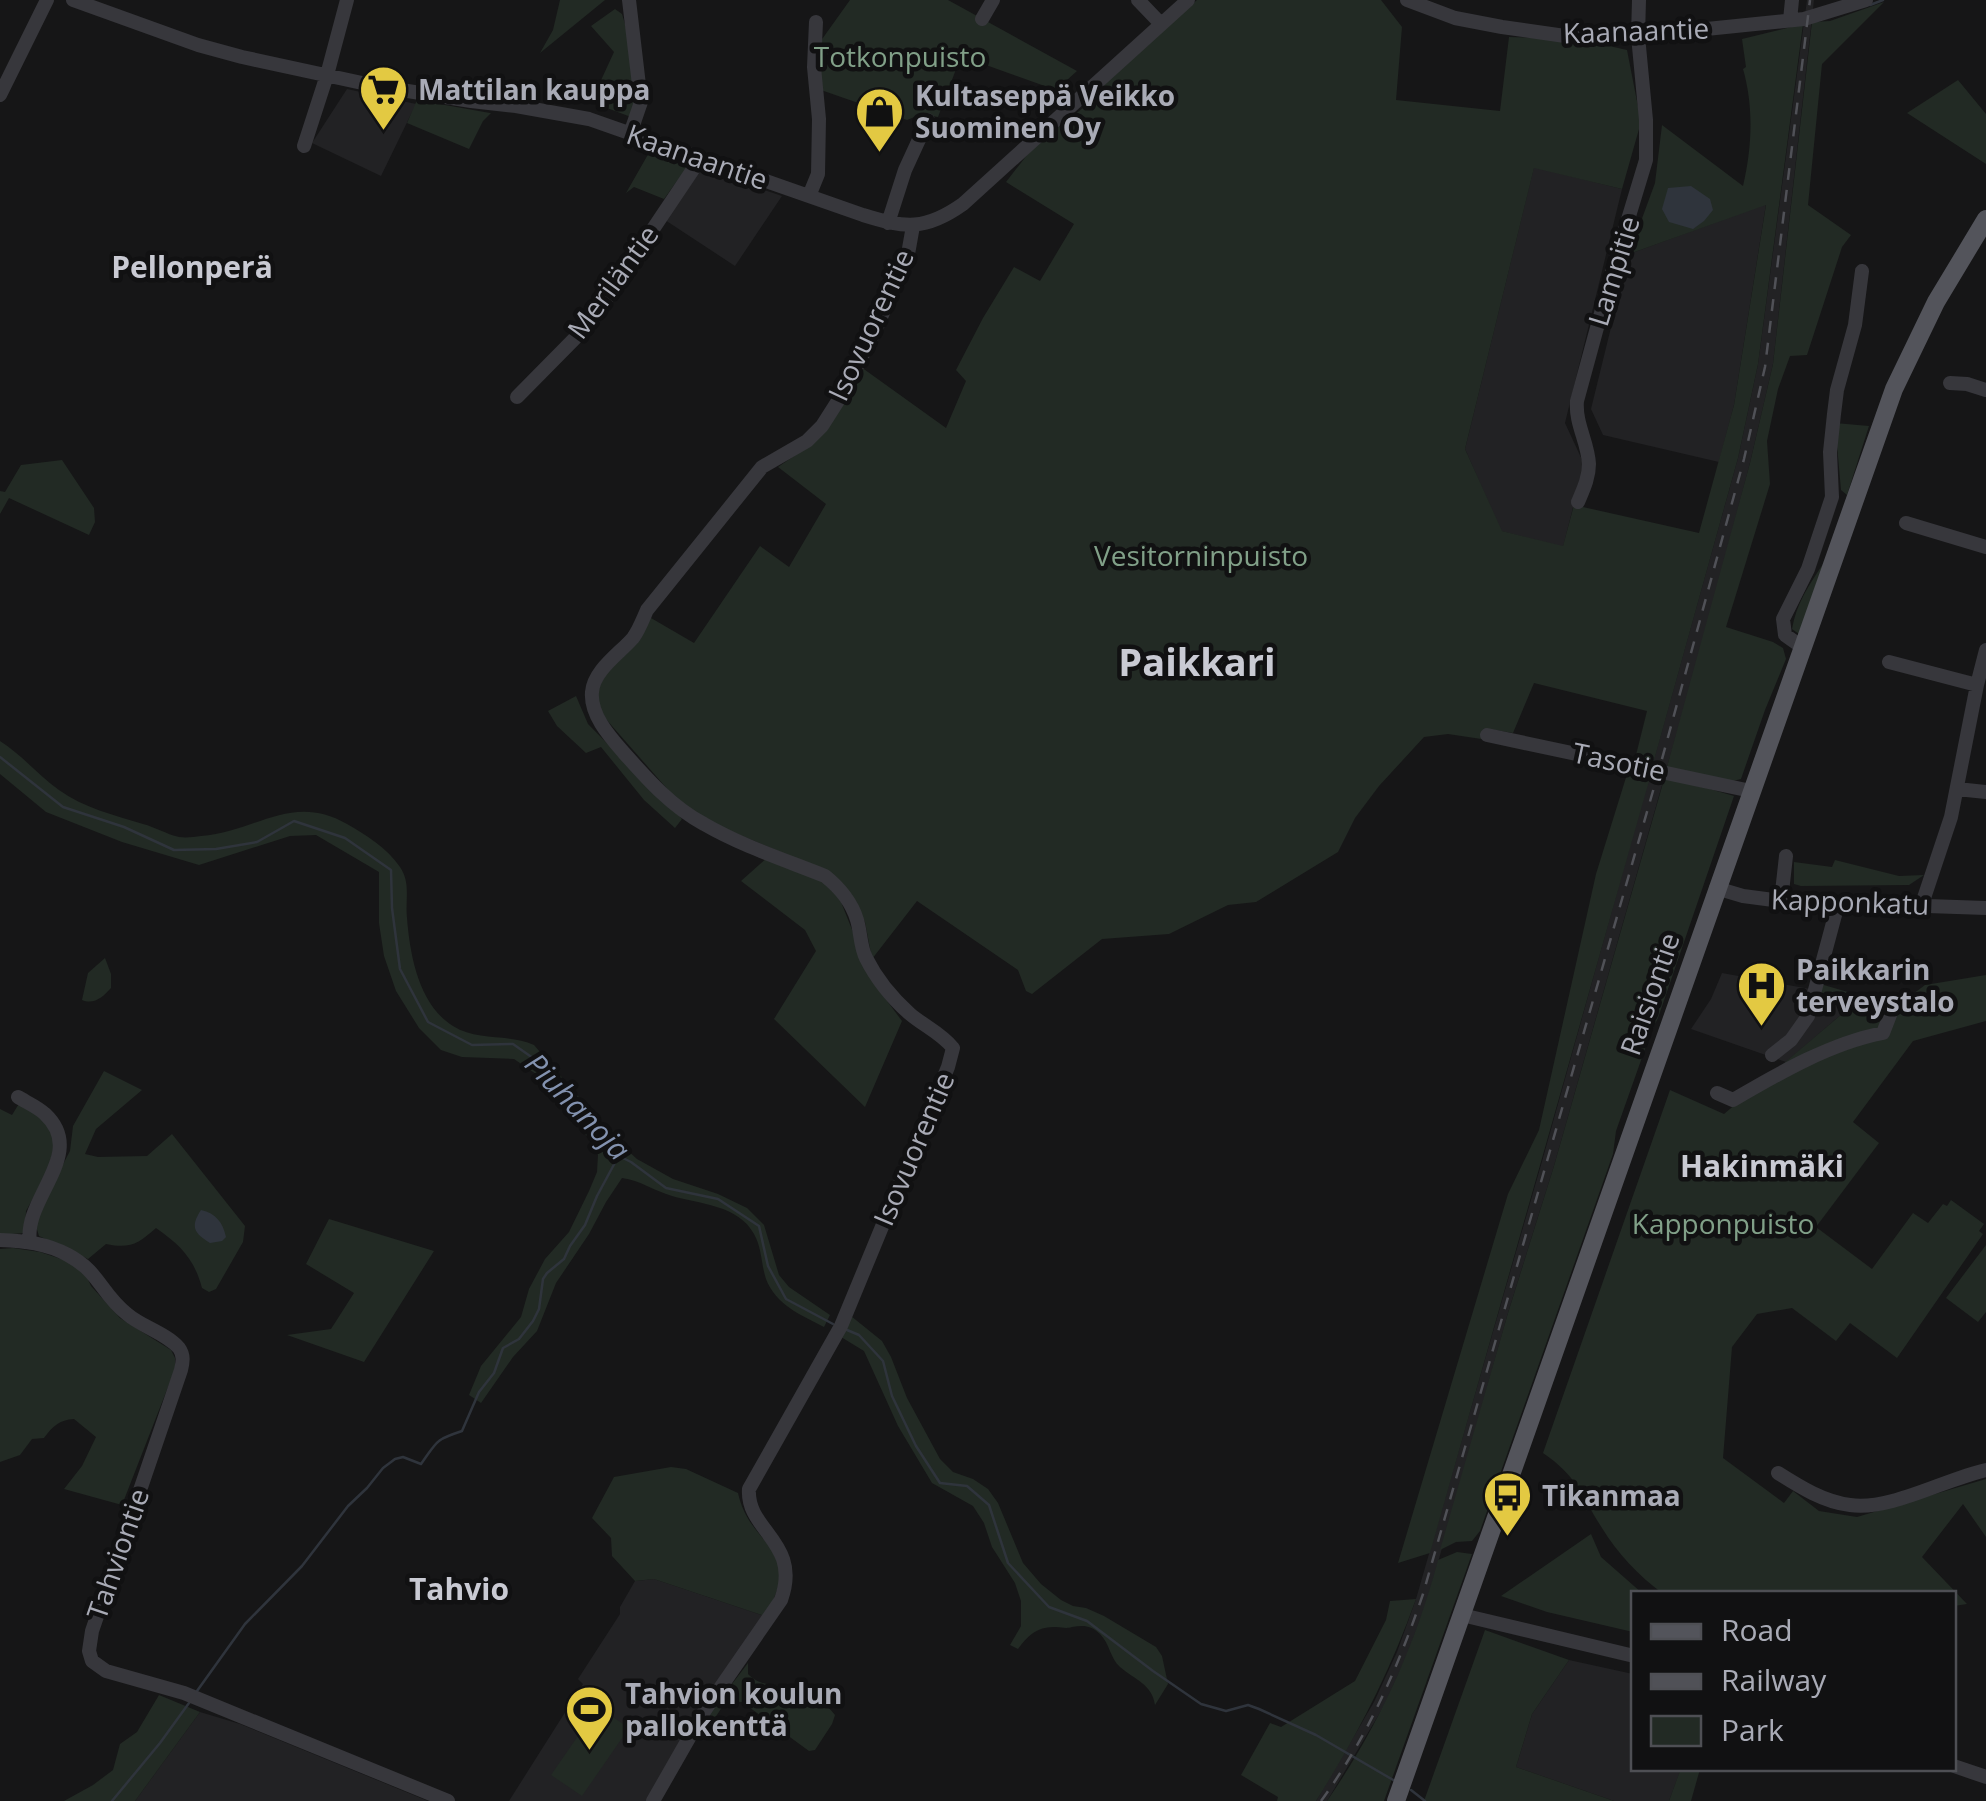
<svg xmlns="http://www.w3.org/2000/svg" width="1986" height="1801" viewBox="0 0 1986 1801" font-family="'Open Sans',sans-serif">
  <rect width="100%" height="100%" fill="#161617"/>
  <path fill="#222224" d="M1807,0H1814L1773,364L1750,463L1704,637L1554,1166L1508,1313L1428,1598L1408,1653L1384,1706L1327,1801H1316L1374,1702L1397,1652L1416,1599L1541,1165L1738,458L1758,364Z
    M347,89L416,104L381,176L312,143Z
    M1534,167L1622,189L1565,423L1584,464L1563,547L1501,531L1465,449Z
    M700,168L782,196L735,266L665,220Z
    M1766,204L1734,405L1719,462L1603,435L1591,409L1629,254Z
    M1722,973L1816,990L1814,998L1850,1007L1786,1062L1691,1029L1711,999Z
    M654,1579L765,1616L650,1801H509L583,1684L578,1679L620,1614V1607L635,1581Z
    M1569,1660L1633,1674L1634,1768L1681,1769L1669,1801H1614L1516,1767L1532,1714Z
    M200,1712L240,1724L428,1801H135Z"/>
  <path fill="#222a24" d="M560,0H605L540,53L553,30Z
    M850,0H948L1077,71L1056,90L961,56L938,117L922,114L907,120L821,90L815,49Z
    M1197,0H1381L1402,27L1396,100L1500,111L1509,37L1578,39L1627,50L1641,122L1622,189L1534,168L1465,449L1502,531L1563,546L1574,505L1699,533L1734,405L1766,205L1629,254L1655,183L1662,125L1743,186C1752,148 1754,107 1743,69L1746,67L1742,39L1803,24L1758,364L1738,458L1653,764L1634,763L1647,711L1534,683L1513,733L1489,729L1488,740L1448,734L1424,737L1379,786L1355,818L1338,852L1256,902L1228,905L1169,934L1102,939L1032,994L1026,991L1018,970L917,901L872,959L865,922L851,894L819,868L704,820L677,800L605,718C603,713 599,708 598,702C594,677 635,637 651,618L694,643L760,546L789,567L826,504L778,467L800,452L861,367L946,428L966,381L956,370L983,318L1014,267L1040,281L1074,224L1006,182L1034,146L1083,108L1095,92Z
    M1884,2L1822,64L1808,205L1851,235L1842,247L1807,355L1790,356L1778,389L1767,441L1770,484L1726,627L1773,642L1783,648L1786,659L1765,710L1741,779L1733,781L1667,767L1750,463L1773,364L1812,22L1830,21Z
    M615,9L622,14L628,34L637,98L631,117L591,102L614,52L591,26Z
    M1958,80L1986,114V164L1907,113Z
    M417,100L490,113H491L483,121L469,149L407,123Z
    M650,151L690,163L664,199L634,187L626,193Z
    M1835,423L1869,426L1847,495L1841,490Z
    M62,460L94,508L95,522L89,535L9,498L0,514V491L5,492L21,465Z
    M1823,564L1799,634L1792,629C1796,604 1809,585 1823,564Z
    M576,696L588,724L682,819L675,828L644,800L601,747L586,753L557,726L548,711Z
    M0,741C22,755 38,775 59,790C84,808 114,815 143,824C155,827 166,834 179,837C186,838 194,837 201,836C256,832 292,792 347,824C365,834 388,849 400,867C411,883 405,900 407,918C410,956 419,1005 453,1026C478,1042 508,1033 534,1045L615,1139L637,1159L673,1179L718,1194L747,1208L764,1225L779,1275L789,1287L830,1315L824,1327C801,1315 776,1305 766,1279C761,1264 762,1248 754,1234C738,1205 700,1204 672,1196C654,1191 640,1180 622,1178L606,1202L589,1234L556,1283L537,1331L513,1357L481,1403L469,1395L481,1366L521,1317L529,1289L545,1259L569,1232L589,1191L597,1172L598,1155L590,1140L539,1076L514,1059L462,1057L441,1050L419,1028L396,991L384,956L379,923V872L316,835L290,836L199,865L122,842L46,812L0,774Z
    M1628,771L1651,774L1430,1553L1398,1563L1508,1194L1539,1130L1596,874Z
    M1665,776L1734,796L1658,1018L1651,1032L1616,1131L1613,1154L1480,1531L1472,1541L1456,1542L1440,1550L1508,1313L1554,1166Z
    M768,857L827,882L841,902L873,982L902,1021L865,1107L774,1019L816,951L805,930L741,881Z
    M1835,860L1899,876L1924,875L1909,885L1801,886L1794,884V862L1832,867Z
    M105,958L111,974V988C103,997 94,1005 82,1000L88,973Z
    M1986,975V1021L1913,1041L1853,1122L1879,1143L1816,1227L1872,1269L1913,1213L1928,1223L1943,1204L1947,1206L1951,1200L1984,1224L1979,1231L1983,1234L1897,1358L1850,1323L1836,1341L1792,1308L1757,1314L1732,1347L1723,1458L1784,1503L1793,1491L1819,1511L1857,1517L1986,1479V1537L1963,1504L1922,1557L1967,1604L1954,1606V1594L1662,1593C1639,1576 1617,1553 1602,1528C1581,1495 1577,1476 1543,1453L1670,1090L1724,1114L1849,1008L1814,997L1817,983L1882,1002L1909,997L1925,985Z
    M104,1071L142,1090L96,1129L85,1154L98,1157L147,1156L172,1134L245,1226L243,1242L216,1289L209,1292L202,1288C194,1258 180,1245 156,1228C138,1244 130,1249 106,1244L88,1259L39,1236L36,1226L39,1210L70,1151L73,1126Z
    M20,1102L45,1119L55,1143L47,1173L26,1211L25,1233L0,1235V1109L12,1115Z
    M329,1219L434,1251L364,1362L287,1335L331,1329L354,1293L306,1264Z
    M1986,1245V1312L1978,1322L1946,1298Z
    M13,1248L40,1252L67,1261L85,1273L91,1286L120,1318L171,1350L175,1358V1369L122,1505L64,1489L82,1466L96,1437L74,1419C59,1420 53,1426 44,1438L32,1439L20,1455L0,1462V1249Z
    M851,1316L882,1341L891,1357L907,1398L940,1459L953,1472L973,1479L988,1489L998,1503L1023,1563L1041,1584L1061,1600L1073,1606L1086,1608L1104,1616L1156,1647L1162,1656L1168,1684L1155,1705C1152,1684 1135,1680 1120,1667C1110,1658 1110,1644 1100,1634C1091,1625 1083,1625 1072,1627C1065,1629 1063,1627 1056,1627C1038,1626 1028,1635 1018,1649L1010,1645L1021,1626V1601L1015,1583L992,1547L984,1523L973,1506L932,1483L898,1426L864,1351L841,1337Z
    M671,1467L686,1469L738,1493C750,1549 806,1546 765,1616L654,1579L635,1581L612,1556L611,1538L592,1518L614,1477Z
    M1591,1534L1601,1557L1642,1593L1634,1594L1633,1632L1547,1612L1501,1596Z
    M1457,1552L1472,1554L1384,1801H1327C1378,1727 1415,1647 1438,1560Z
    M1416,1599C1390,1672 1357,1736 1316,1801H1277L1278,1797L1241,1775L1270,1723L1281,1727L1355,1681L1386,1620L1390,1601Z
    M1485,1630L1569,1660L1532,1714L1516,1767L1614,1801H1424Z
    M748,1663V1674C763,1689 776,1682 794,1688C808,1692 827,1704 835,1715L832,1724L815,1750L809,1751L742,1702L726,1701L711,1724L699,1733L710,1713Z
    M159,1695L200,1712L135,1801H64L93,1785L113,1770L120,1744L137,1732Z
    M598,1707L629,1728L582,1796L551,1775Z
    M1681,1768L1700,1769L1691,1801H1669Z"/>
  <path fill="#2f343c" d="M1691,186L1710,199L1713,210L1704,221L1693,229L1669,222L1662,209L1668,188Z
    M201,1210C216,1213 223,1223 226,1237L222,1241L210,1243C194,1233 190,1227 201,1210Z"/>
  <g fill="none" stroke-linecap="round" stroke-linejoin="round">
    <path stroke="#2f343c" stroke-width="2.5" d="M1870,5L1883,0
      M0,757L63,807L124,827L174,850L216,849L257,842L294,821L345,838L391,870L392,908L400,969L428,1022L472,1045L513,1044L540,1063L571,1102L609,1140L619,1156L631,1162L666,1188L718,1199L759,1226L768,1266L786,1299L833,1324
      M847,1330L859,1335L883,1361L892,1396L916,1446L940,1483L967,1486L989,1505L1008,1563L1049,1607L1087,1621L1153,1671L1201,1704L1226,1711L1248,1705L1259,1709L1316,1735L1395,1781
      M197,1691L245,1624L302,1566L348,1506L367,1488L383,1468L395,1459L403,1457L421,1464C438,1440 435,1440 462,1431L479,1392L494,1373L503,1348L519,1339L533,1321L539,1309L543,1279L547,1273L564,1259L570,1246L585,1225L597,1196L618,1157
      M1411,1790L1425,1801
      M112,1801L160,1743L189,1703"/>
    <path stroke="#37373c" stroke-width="14" d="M73,0L198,45L242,57L376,86L471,101L516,106L589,119L863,215C905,228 925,231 963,204L1188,0
      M629,0L641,102L630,134
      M1138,0L1161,24
      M1407,0L1455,18L1502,27L1579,38L1638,36L1804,19L1866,0
      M982,19L993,0
      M1790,20L1792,0
      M0,95L47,0
      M304,146L327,75L347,0
      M809,196L818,174L819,119L814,67L816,22
      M888,223L905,170L928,120
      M1950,383L1967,384L1986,390
      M517,397L590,323L700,159
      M1578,502C1583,490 1589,478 1589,464C1588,442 1575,424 1577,401L1613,269L1646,160V120L1638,36L1639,0
      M1906,523L1986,547
      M1802,647L1785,635L1783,619L1808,569L1832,497L1830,452L1834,414L1837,390L1855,325L1862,271
      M1889,662L1977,685
      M1487,735L1751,791
      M1957,789L1986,792
      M1716,888L1743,896L1781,901L1986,908
      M1781,901L1786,856
      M1922,904L1951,817L1977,685L1986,650
      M1772,1055L1791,1040L1808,1016L1838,904
      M1717,1093L1733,1100C1779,1073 1831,1043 1883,1033L1890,1015
      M18,1097C26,1102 38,1107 45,1114C88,1154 23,1198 30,1242
      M0,1240C24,1241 46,1243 68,1255C100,1272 101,1294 127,1314C142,1327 166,1333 179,1348C184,1355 183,1362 181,1370L92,1631L89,1651L92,1661L106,1671L184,1693L448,1801
      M1778,1473C1800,1487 1824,1502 1850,1505C1890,1511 1945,1479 1986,1470
      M1462,1615L1634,1656
      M1954,1766L1986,1777
      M653,1801L705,1710L781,1600C802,1542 746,1531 749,1489L841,1326L948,1067L953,1048C941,1033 924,1026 910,1014C893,999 876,978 866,958C860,946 861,933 857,920C852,903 839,887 825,876C785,860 742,846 704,824C672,807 648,780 624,753C610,737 590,715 592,692C594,670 619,654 633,638C639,630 643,619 647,610L762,467L807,441L822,426L843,393L876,329L908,254L913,226"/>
    <path stroke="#53545b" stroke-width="18" d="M1396,1801L1894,389L1936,302L1986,219"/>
    <path stroke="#505157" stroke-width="2.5" stroke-dasharray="12 10" stroke-linecap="butt" d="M1321,1801C1367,1738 1398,1668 1423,1594L1659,770L1744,459L1765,367L1810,0"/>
  </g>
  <defs>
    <symbol id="supermarket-pin" viewBox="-11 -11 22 30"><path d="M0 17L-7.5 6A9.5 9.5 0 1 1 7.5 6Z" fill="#e3c942" stroke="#111112"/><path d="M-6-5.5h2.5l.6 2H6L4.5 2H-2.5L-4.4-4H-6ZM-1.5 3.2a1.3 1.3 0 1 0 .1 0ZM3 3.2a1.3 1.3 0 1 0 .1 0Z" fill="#111"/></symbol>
    <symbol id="shop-pin" viewBox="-11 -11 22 30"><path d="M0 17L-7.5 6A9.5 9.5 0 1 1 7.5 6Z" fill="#e3c942" stroke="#111112"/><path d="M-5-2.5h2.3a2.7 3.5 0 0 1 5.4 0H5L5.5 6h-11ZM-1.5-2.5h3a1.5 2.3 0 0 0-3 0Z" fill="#111"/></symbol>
    <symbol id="hospital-pin" viewBox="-11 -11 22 30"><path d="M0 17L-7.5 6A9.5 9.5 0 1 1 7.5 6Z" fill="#e3c942" stroke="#111112"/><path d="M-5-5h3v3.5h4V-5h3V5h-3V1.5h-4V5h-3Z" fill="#111"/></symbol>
    <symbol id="bus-pin" viewBox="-11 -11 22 30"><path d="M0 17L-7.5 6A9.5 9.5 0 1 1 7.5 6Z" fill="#e3c942" stroke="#111112"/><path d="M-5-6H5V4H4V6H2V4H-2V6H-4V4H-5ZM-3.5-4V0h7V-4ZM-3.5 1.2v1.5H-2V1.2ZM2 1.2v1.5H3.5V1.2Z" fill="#111"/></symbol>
    <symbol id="stadium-pin" viewBox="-11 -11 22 30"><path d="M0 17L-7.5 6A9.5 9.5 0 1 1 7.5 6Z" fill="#e3c942" stroke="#111112"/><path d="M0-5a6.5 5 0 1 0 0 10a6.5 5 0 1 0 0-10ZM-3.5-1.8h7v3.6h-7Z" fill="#111"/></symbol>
  </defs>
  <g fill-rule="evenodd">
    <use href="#supermarket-pin" x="356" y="62" width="55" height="75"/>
    <use href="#shop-pin" x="852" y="84" width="55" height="75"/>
    <use href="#hospital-pin" x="1734" y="958" width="55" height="75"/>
    <use href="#bus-pin" x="1480" y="1468" width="55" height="75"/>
    <use href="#stadium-pin" x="562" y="1682" width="55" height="75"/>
  </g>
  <g text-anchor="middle" stroke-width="9" stroke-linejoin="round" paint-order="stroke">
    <g font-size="28" fill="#a9abb6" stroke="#111112">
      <text transform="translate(1636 31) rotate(-2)" y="10">Kaanaantie</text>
      <text transform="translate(697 157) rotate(19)" y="10">Kaanaantie</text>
      <text transform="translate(1614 271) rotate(-73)" y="10">Lampitie</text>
      <text transform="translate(613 282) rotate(-54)" y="10">Meriläntie</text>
      <text transform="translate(871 325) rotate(-65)" y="10">Isovuorentie</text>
      <text transform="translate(1619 762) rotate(12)" y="10">Tasotie</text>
      <text transform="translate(1850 902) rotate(2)" y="10">Kapponkatu</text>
      <text transform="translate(1650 994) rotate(-71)" y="10">Raisiontie</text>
      <text transform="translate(914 1149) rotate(-67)" y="10">Isovuorentie</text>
      <text transform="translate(118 1554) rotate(-71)" y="10">Tahviontie</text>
    </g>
    <g font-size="28" fill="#81a088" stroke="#111112">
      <text x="900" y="67">Totkonpuisto</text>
      <text x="1201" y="566">Vesitorninpuisto</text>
      <text x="1723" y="1234">Kapponpuisto</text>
    </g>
    <g font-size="28" font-weight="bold" fill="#a9abb6" stroke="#111112" text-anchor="start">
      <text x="418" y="100">Mattilan kauppa</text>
      <text x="915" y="106">Kultaseppä Veikko<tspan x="915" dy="32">Suominen Oy</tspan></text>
      <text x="1796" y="980">Paikkarin<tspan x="1796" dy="32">terveystalo</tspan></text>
      <text x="1542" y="1506">Tikanmaa</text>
      <text x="625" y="1704">Tahvion koulun<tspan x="625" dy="32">pallokenttä</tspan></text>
    </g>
    <g font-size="30" font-weight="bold" fill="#c9cad3" stroke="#111112">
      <text x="192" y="278">Pellonperä</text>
      <text x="1762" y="1177">Hakinmäki</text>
      <text x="459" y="1600">Tahvio</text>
    </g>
    <g font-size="30" font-style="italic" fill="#8392af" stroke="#111112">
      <text transform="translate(577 1107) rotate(46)" y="10">Piuhanoja</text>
    </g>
    <g font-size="38" font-weight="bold" fill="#c9cad3" stroke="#111112">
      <text x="1197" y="676">Paikkari</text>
    </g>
  </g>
  <rect x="1631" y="1591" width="325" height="180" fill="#111112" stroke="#4e4f54" stroke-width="2.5"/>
  <rect x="1651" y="1624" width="50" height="15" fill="#53545b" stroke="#4e4f54" stroke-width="2.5"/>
  <text x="1721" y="1641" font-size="30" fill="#a9abb6">Road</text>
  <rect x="1651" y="1674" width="50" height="15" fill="#505157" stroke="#4e4f54" stroke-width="2.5"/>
  <text x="1721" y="1691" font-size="30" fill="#a9abb6">Railway</text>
  <rect x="1651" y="1716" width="50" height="30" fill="#222a24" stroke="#4e4f54" stroke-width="2.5"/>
  <text x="1721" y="1741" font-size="30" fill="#a9abb6">Park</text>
</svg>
